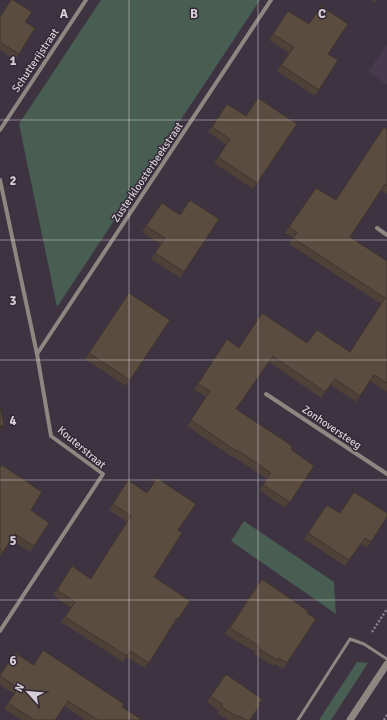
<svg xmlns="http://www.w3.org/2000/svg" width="387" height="720" viewBox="0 0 387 720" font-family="Signika,sans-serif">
  <rect width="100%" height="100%" fill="#3d3341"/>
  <path fill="#483a4d" d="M387,44V85L368,72Z"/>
  <path fill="#495e52" d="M101,0H260L57,307L19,124Z
    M244,521L334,582L336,614L231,541Z
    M357,662L368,663L331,720H319Z"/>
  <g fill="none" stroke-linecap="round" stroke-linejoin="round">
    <path stroke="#8b828e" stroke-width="2.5" stroke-dasharray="2 2" stroke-linecap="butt" d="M372,632L387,609
      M384,720L387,715"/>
    <path stroke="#8e8681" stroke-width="3" d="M298,720L350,639L364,644L387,659"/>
    <path stroke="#8e8681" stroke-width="4" d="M0,130L86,0
      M0,180L37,354L51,436L103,474L0,631
      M377,228L387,235
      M37,354L271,0
      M266,394L387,474"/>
    <path stroke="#8e8681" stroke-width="7" d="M350,720L387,664"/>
  </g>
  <path fill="#4e4137" d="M371,0H377L375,3Z
    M288,11L328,54L319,90L315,96L277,71L289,53L269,40Z
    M0,16L19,54L14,60L0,50Z
    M227,104L245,116L297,124L253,189L214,163L226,145L208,132Z
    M387,129V194L381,190L350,237L387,261V392L370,381L356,402L331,385L321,398L269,362L236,409L314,466L285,508L259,490L267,479L232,456V457L187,426L206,397L194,390L223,345L239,347L307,343L350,352L381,304L289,244L293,238L285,233L316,188L335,200Z
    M162,203L180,215L219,219L180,278L151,259L160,244L142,232Z
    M129,293L170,320L126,386L85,359Z
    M0,468L31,510L34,546L30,552L11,540L0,556Z
    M128,480L178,530L154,577L190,601L174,624L173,623L145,668L126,657L123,662L61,622L71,608L53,595L72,566L90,579L127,522L109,510Z
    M322,511L371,542L367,548L361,544L345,566L304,539Z
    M257,585L287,663L283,669L274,664L273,666L254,654L255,652L225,634Z
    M33,665L122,707L141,720H85L64,706L55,720H22L4,709L14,694L0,685V675Z
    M226,674L259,704L250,720H228L217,713L219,711L207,702Z"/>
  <path fill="#40352d" d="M4,425L0,431V426Z"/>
  <path fill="#5b4c40" stroke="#40352d" d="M11,0H13L32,12L25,22L35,28L19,54L0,42V17Z
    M321,6L348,24L328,54L338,60L319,90L281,65L294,47L273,34L288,11L309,24Z
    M258,98L297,124L257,183L218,157L230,139L212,127L227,104L246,116Z
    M384,127L387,129V186L385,184L350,237L387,261V383L374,375L360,396L335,379L325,392L273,356L236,409L291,445L292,450L314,466L290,502L263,485L271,473L237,450L236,451L191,420L210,391L198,384L227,339L239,348L262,313L307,343L317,330L350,352L385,298L293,238L297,232L289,227L316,188L336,200Z
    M190,200L219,219L184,272L155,253L165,238L146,226L162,203L180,215Z
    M129,293L170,320L130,380L89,353Z
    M0,406L4,425L0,426Z
    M2,465L42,492L31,510L49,523L34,546L15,534L3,552L0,549V468Z
    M157,478L196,504L178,530L182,533L154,577L190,601L178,619L177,618L149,663L130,651L127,656L65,617L75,602L57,590L72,566L91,579L100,564L131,516L113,504L128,480L147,493Z
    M354,492L387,513V517L371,542L365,538L349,560L308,533L327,505L340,513Z
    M262,579L308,611L307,613L316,619L287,663L278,658L277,660L258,648L259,646L230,628Z
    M43,650L124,704L122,707L141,719V720H98L68,701L55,720H34L8,703L18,688L0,676V675L15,653L34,665Z
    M226,674L262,699L259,704L260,705L250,720H246L239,716L238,717L221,707L223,705L211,696Z"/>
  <path fill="none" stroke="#d5ced7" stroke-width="1" stroke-opacity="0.55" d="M129,0V720M258,0V720M0,120H387M0,240H387M0,360H387M0,480H387M0,600H387"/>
  <g text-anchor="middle" stroke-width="3" stroke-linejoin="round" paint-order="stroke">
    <g font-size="11" fill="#d5ced7" stroke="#332936">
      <text transform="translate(35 60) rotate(-56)" y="4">Schutterijstraat</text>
      <text transform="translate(147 172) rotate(-56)" y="4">Zusterkloosterbeekstraat</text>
      <text transform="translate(332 427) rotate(34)" y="4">Zonhoversteeg</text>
      <text transform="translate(82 447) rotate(40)" y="4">Kouterstraat</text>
    </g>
  </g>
  <g font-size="13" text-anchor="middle" font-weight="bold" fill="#d5ced7" stroke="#332936" stroke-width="3" stroke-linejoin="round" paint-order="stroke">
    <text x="64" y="18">A</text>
    <text x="194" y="18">B</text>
    <text x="322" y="18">C</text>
    <text x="13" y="65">1</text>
    <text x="13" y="185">2</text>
    <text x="13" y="305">3</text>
    <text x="13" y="425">4</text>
    <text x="13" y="545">5</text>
    <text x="13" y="665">6</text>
  </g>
  <g transform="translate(28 692) rotate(297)" stroke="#332936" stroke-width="3" paint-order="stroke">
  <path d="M0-3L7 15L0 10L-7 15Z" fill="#d5ced7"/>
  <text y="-6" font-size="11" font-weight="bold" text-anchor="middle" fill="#d5ced7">N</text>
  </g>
</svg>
